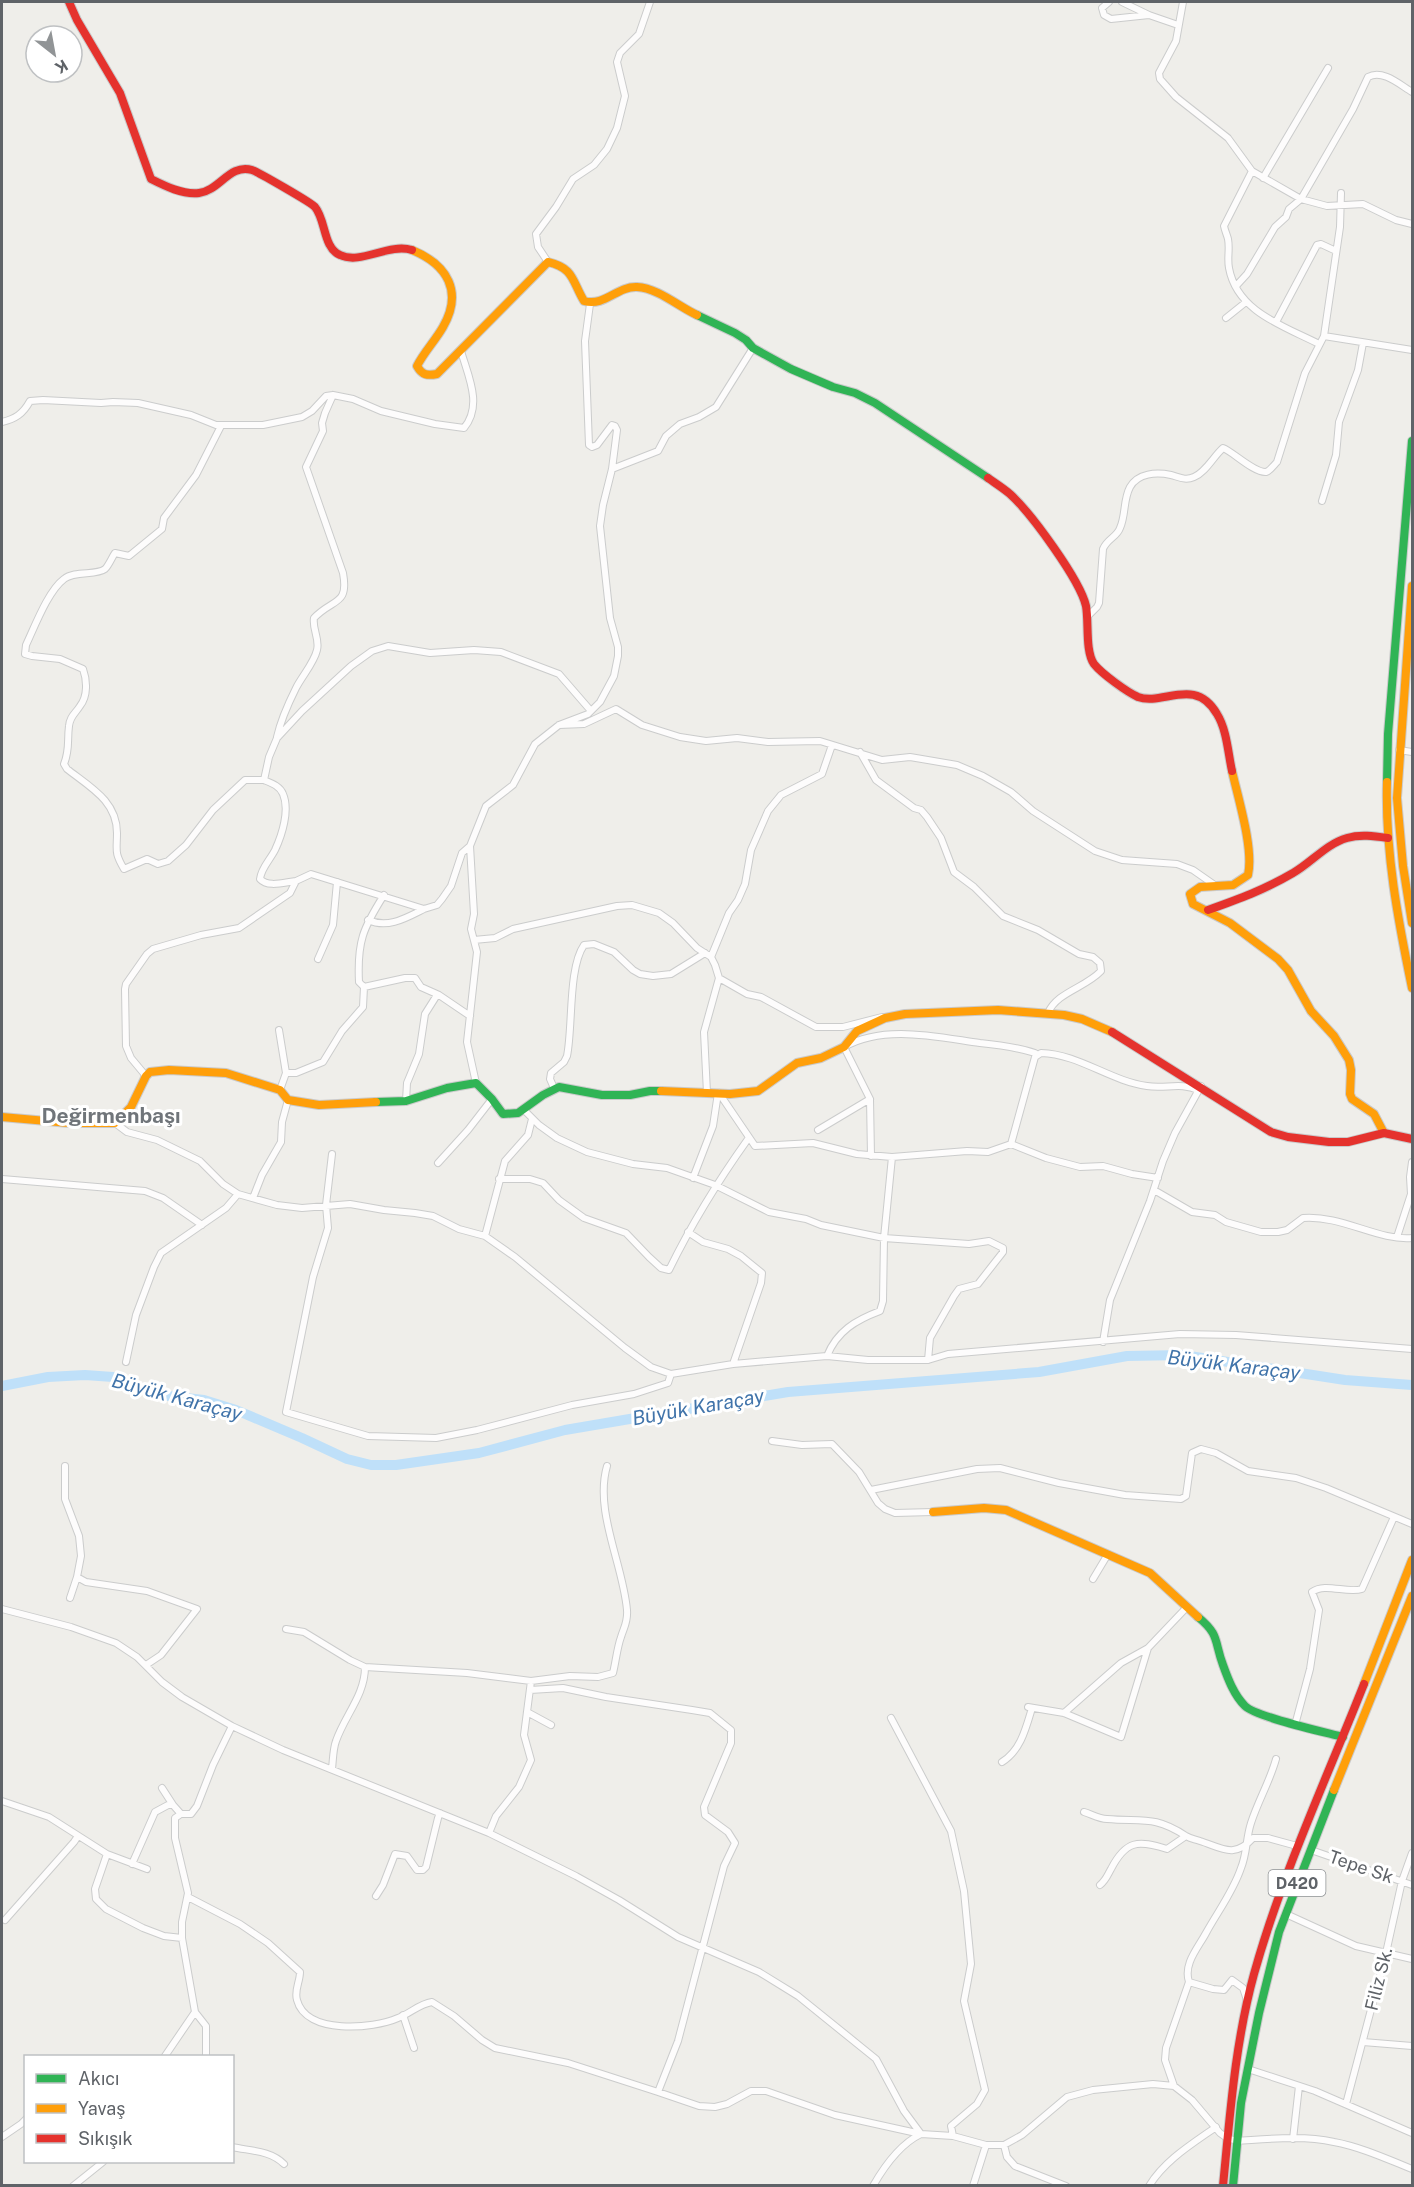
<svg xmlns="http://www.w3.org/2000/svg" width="1414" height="2187" viewBox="0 0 1414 2187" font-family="'Public Sans',sans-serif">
  <rect width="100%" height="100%" fill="#efeeea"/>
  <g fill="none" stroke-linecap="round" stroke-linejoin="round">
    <path stroke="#bfe0f9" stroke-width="10" d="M2,1386L48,1377L85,1375L113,1377L159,1395L204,1400L236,1410L302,1438L347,1459L371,1465H396L479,1453L565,1430L788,1392L1039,1372L1127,1356L1183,1355L1345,1380L1412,1385"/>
    <defs>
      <path id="street" d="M1109,2L1102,8L1104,15L1111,19L1149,15
        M1122,2L1149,15L1178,25
        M1183,2L1176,41L1159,73L1160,79L1176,97L1228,138L1252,171L1301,199L1327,206L1363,204L1396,220L1412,224
        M1252,171L1224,226C1225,231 1227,235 1228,239C1230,249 1227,258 1229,268C1237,312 1284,326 1319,344
        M1263,178L1328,68
        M548,262L538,247L536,234L556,207L573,179L594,165L607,149L617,128L625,96L617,62L620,53L639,34L650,2
        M1236,286L1247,274L1275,227L1286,217L1289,209L1301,199L1353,109L1368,77C1383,69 1400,85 1412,92
        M1226,318L1246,302
        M1276,322L1317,245L1321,244L1336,251
        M1324,336L1412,350
        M2,422C15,419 23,414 30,401L43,400L101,403L113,402L138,403L191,415L216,425H263L302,417L312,411L326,396L333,395L353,399L381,411L435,424L464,428C483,405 468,376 461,351
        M221,426L196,475L164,518L162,529L129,556L115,553C112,557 109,565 105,569C96,576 75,570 64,579C48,591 35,626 26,645L25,654L32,656L60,659L83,669C87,680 88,696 80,706C75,714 70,716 69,726C67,741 70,749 64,764L67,769C90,787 117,801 117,833C117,851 114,852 124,869L147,859L158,864L168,861L186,845L213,810L245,780H264
        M612,469L658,451L666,436L680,424L699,417L716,407L753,348
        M1322,501L1336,455L1339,422L1358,370L1363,343
        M1088,616L1097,607L1099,603L1103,549C1107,539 1117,537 1120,528C1126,515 1123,500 1130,487C1138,473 1156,472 1171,475C1179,477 1185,481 1194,477C1206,472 1213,457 1223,448C1232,451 1254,473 1266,472C1270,471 1274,465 1277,462L1305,373L1324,336L1340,227L1341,193
        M559,725L584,724L616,709L642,725L680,737L706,741L737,738L768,742L820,741L882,760L910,757L957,765L983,776L1011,792L1033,811L1095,851L1122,860L1177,864L1193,870L1216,886
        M277,737C281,719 288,704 296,688C302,676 314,663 317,650C320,639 312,629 314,618C333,598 349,606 343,573L306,467L323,431L322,423L325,413L333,395
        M1399,750L1412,752
        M860,752L876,780L914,808L921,810L927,817L941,838L954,872L974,887L1003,916L1038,930L1079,954L1093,957L1100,963L1101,971C1085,988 1057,992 1048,1013
        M470,846L486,806L513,785L535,744L559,725L588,714L600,702L614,676L618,656V647L610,618L600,526L603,505L612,469L617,430L615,426L612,425L597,445L592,447L589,445L585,341L590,304
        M296,881C285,882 268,888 260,879C261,868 270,860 275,850C282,835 290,810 283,794C280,786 271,783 264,780L269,757L277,738L302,711L351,666L372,651L388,646L430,653L474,650L501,652L559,674L591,711
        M368,920C388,929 406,918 424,909
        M474,940L495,938L513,929L617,906L632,905L659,913L673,923L697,948L711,957L715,965L719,978L704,1032L707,1093
        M711,957L729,913L738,900L745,884L751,850L768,811L781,795L822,774L832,745
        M318,959L333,925L337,882
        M719,978L747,994L761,997L816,1027H843L882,1017
        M364,987L359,982C357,942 363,928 384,895
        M279,1030L286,1073
        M146,1076L131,1058L126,1046L125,989L126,984L147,954L153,949L201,935L239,928L290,893L296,881L311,874L424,909L437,905L442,899L451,886L462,853L470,846L474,914L471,929L477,952L467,1042L476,1083
        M554,1088L550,1079L551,1073L564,1062L567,1056C573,1027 568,968 584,945L594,944L614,952L633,970L640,974L653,976L671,974L705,953
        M280,1090L286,1073H296L323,1062L342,1031L363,1007L364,987L405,978H415L421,987L439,995L470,1016
        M719,1093L755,1146L813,1143L857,1154L892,1157L967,1151L988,1152L1011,1144L1046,1158L1080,1167L1103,1166L1132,1174L1158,1178
        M406,1101L407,1083L419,1054L425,1014L437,995
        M524,1110L539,1125L557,1138L587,1152L633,1164L667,1168L715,1185L769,1212L806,1219L821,1225L884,1238L969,1244L989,1241L1003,1248V1252L978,1284L959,1289L954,1296L930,1338L928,1360
        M115,1123L127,1132L157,1140L200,1161L223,1184L238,1194L277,1205L302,1208L350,1204L384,1210L415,1213L433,1216L459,1229L485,1236L515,1257L625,1348L651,1367L671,1374L733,1364L827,1356L868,1360H928L948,1354L1180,1334L1236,1335L1412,1349
        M818,1130L870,1099
        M1011,1144L1035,1057L1041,1053C1079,1054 1110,1081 1147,1086C1165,1089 1181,1082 1198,1090
        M332,1154L326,1205L328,1228L313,1277L286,1412L368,1436L436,1438L477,1430L572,1405L634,1394L668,1383L671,1374
        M871,1156L870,1099L844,1047C884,1024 937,1037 980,1043C999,1045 1017,1047 1035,1053L1037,1055
        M438,1163L468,1130L492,1099
        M693,1178L713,1126L718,1093
        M2,1179L145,1191L163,1198L202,1225
        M499,1179H530L543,1183L559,1200L584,1218L626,1233L649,1257L661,1268L669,1270C692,1223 718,1181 748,1139
        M1154,1190L1192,1212L1215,1215L1226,1222L1261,1232H1278L1287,1230L1303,1218C1342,1215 1378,1241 1412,1238
        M253,1198L262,1175L281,1142L282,1122L288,1100
        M688,1232L703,1242L728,1249L741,1256L762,1273L761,1283L733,1364
        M485,1236L505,1161L528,1135L532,1119
        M1397,1237L1411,1194L1410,1177L1412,1162
        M1103,1342L1110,1300L1150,1201L1163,1161L1175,1133L1201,1086
        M827,1356C837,1331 856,1320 880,1311L883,1301L884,1238L892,1157
        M126,1362L136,1315L154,1267L161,1253L226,1208L238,1194
        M772,1441L802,1445L832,1444L859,1472L878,1503L885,1509L895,1513L933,1512
        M65,1466V1499L79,1536L81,1556L77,1577L86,1582L147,1591L197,1609L161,1655L146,1665
        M871,1490L977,1469L1000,1468L1059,1483L1125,1495L1181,1499L1186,1496L1192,1453L1201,1449L1216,1453L1248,1471L1296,1478L1326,1488L1412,1524
        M1093,1579L1108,1554
        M70,1598L77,1577
        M2,1609L71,1627L116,1643L137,1657L162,1682L182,1697L232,1726L283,1750L489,1833L576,1876L619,1900L678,1937L759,1972L798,1996L876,2059L904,2111L921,2134L953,2136L986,2145H1004L1022,2135L1067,2097L1093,2090L1153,2084L1174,2086L1192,2100L1220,2133L1227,2138L1237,2141C1269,2139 1303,2135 1334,2142C1361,2147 1387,2159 1412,2169
        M286,1629L304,1632L350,1660L365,1667L467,1673L531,1681
        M1028,1707L1064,1713L1121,1737L1148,1648
        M527,1712L551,1725
        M1064,1713L1121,1663L1148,1648L1187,1607
        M891,1718L951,1831L964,1891L971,1964L964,2001L985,2090L977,2104L951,2126L953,2136
        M1295,1725L1310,1669L1319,1610L1312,1592C1325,1582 1347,1594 1362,1589L1394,1517
        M1002,1762C1021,1750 1026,1728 1032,1708
        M332,1769C333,1760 333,1749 336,1741C345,1715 365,1695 365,1667
        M162,1788L173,1805
        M2,1801L49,1817L107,1854L95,1889L96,1899L106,1909L143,1928L164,1936L182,1938
        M1084,1812C1091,1814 1099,1819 1107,1819C1142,1822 1154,1815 1186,1836
        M489,1833L496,1816L519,1787L531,1760L524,1735L531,1681L570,1676L598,1677L613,1673C616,1661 617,1648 621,1637C624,1627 628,1622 627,1610C623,1564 594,1511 607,1466
        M1311,1850L1412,1885
        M107,1854L147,1869
        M132,1864L155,1812L168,1805H173L181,1814
        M1100,1885C1106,1880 1107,1876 1111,1869C1126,1840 1138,1840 1167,1849L1186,1836C1191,1839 1195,1839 1200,1841C1222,1848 1234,1859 1253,1838H1268L1297,1846
        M376,1896L383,1885L395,1854L407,1856L417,1870H423L426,1867L438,1818L440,1813
        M188,1897L240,1924L268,1943L300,1972C300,1982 294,1990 297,2000C306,2035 373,2029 398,2018C411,2013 419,2004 432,2002L454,2016L482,2040L495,2048L568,2063L658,2092L678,2041L724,1866L735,1843L728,1832L705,1815L704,1807L731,1743V1730L710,1713L692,1710L606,1697L563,1688L530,1690
        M1286,1914L1356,1946L1412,1959
        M5,1920L74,1842L78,1836
        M1189,1982L1213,1989L1224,1990L1232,1980L1243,1988L1247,2000
        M403,2015L414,2048
        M1363,2042L1412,2046
        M165,2056L195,2012
        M206,2056V2026L195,2012L182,1938V1922L188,1893L175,1838V1818L181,1814H191L197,1806L213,1765L232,1726
        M1248,2069L1315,2091L1412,2133
        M1174,2086L1165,2060L1166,2048L1189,1982C1183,1964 1198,1948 1206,1933C1218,1911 1233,1892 1241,1868C1247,1854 1246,1838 1251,1823C1258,1801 1270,1781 1276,1759
        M658,2092L699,2106L715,2107L727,2104L751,2091H766L835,2115L921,2134C900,2144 885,2165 873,2186
        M1346,2104L1386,1953L1402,1881L1412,1853
        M2,2137L21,2124L26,2119
        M1293,2139L1299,2086
        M1004,2145L1007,2157L1015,2166L1066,2186
        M232,2147C250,2151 270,2150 284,2164
        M73,2186L103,2162
        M973,2186L986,2145
        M1149,2186C1165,2160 1192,2144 1216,2127"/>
      <path id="fast" d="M697,315L735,333L746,340L753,348L791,369L833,387L855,393L875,403L988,478
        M1387,782L1388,734L1412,441
        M376,1102L406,1101L447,1088L476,1083L492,1099L503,1114L518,1113L543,1095L559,1087L602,1095H630L650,1091H661
        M1198,1617C1220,1635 1214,1641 1223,1665C1228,1679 1234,1695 1245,1706C1256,1717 1324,1732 1343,1737
        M1233,2186L1241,2103L1259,2013L1279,1932L1334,1790"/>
      <path id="slow" d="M412,250C448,265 463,292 443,327C435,341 424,352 417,366C422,375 427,376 437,374L548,262C574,268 572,281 584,301C605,307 617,286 637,287C658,288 679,307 697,315
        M1412,586L1397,798L1403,866L1412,923
        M1232,771C1238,798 1254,849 1248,875L1233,885L1200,887L1190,894L1193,904L1230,923L1278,959L1288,970L1311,1011L1334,1036L1349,1060L1351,1070L1350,1094L1352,1099L1374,1114L1384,1133
        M1387,782C1385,852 1398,920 1412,988
        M661,1091L730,1094L758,1091L797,1063L821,1058L844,1047L857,1031L885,1018L905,1014L998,1010L1064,1015L1082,1019L1112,1032
        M2,1117L69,1123H115L131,1107L146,1076L150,1072L169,1070L226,1073L280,1090L288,1100L319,1105L376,1102
        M933,1512L984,1508L1006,1510L1150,1573L1198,1617
        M1364,1684L1412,1560
        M1334,1790L1412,1596"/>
      <path id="jam" d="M69,2L77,20L120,93L151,179C165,186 183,195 199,193C219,191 230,163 252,170C258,172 312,203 315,207C326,220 323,248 340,255C361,265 388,243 412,250
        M988,478C995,483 1003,488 1010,494C1031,513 1080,580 1086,606C1089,622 1085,651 1094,664C1102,674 1127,692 1138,697C1163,706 1195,676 1217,714C1227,730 1228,753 1232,771
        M1208,910C1239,899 1264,890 1293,873C1311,863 1326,844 1347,838C1360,834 1374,836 1388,838
        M1112,1032L1271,1132L1288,1137L1329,1142H1348L1384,1133L1412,1139
        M1223,2186C1230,2115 1235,2043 1254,1974C1282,1874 1326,1780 1364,1684"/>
    </defs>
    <use href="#street" stroke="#cbcccc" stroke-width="8"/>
    <use href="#fast" stroke="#cacacb" stroke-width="10"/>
    <use href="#slow" stroke="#cacacb" stroke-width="10"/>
    <use href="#jam" stroke="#cacacb" stroke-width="10"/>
    <use href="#street" stroke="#fdfcfc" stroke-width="6"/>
    <use href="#fast" stroke="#30b455" stroke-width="8"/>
    <use href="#slow" stroke="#ff9f0a" stroke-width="8"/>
    <use href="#jam" stroke="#e5322d" stroke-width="8"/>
  </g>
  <g text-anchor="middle" stroke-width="6" stroke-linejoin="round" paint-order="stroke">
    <rect fill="#fff" stroke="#8f9295" stroke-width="1.5" x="1268.5" y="1870" width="57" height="26" rx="4.5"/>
    <g font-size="16" font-weight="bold" fill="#5f6368">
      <text x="1297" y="1889">D420</text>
    </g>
    <g font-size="18" fill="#5f6368" stroke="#fff">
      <text transform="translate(1361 1867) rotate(19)" y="6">Tepe Sk</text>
      <text transform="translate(1379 1979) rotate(-76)" y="6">Filiz Sk.</text>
    </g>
    <g font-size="20" font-style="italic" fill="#4174aa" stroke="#fff">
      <text transform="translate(1234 1365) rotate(7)" y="7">Büyük Karaçay</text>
      <text transform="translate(177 1397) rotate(15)" y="7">Büyük Karaçay</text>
      <text transform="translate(698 1407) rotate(-10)" y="7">Büyük Karaçay</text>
    </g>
    <g font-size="21" font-weight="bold" fill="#70757a" stroke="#fff">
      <text x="111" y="1123">Değirmenbaşı</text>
    </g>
  </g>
  <rect width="1414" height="2187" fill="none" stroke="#5f6368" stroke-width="6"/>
  <rect x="24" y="2055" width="210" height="108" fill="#ffffff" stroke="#bfc1c3" stroke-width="1.5"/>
  <rect x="36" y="2074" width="30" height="9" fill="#30b455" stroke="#bfc1c3" stroke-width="1.5"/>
  <text x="78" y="2085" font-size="18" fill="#5f6368">Akıcı</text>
  <rect x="36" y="2104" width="30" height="9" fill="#ff9f0a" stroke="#bfc1c3" stroke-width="1.5"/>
  <text x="78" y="2115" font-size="18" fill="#5f6368">Yavaş</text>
  <rect x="36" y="2134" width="30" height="9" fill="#e5322d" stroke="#bfc1c3" stroke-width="1.5"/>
  <text x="78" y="2145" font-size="18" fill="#5f6368">Sıkışık</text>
  <g transform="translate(54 54) rotate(149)"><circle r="28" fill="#ffffff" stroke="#bfc1c3" stroke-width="1.5"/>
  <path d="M0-4.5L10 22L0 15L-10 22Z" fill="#919496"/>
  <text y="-9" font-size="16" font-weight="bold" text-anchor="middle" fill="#5f6368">K</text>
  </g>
</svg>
